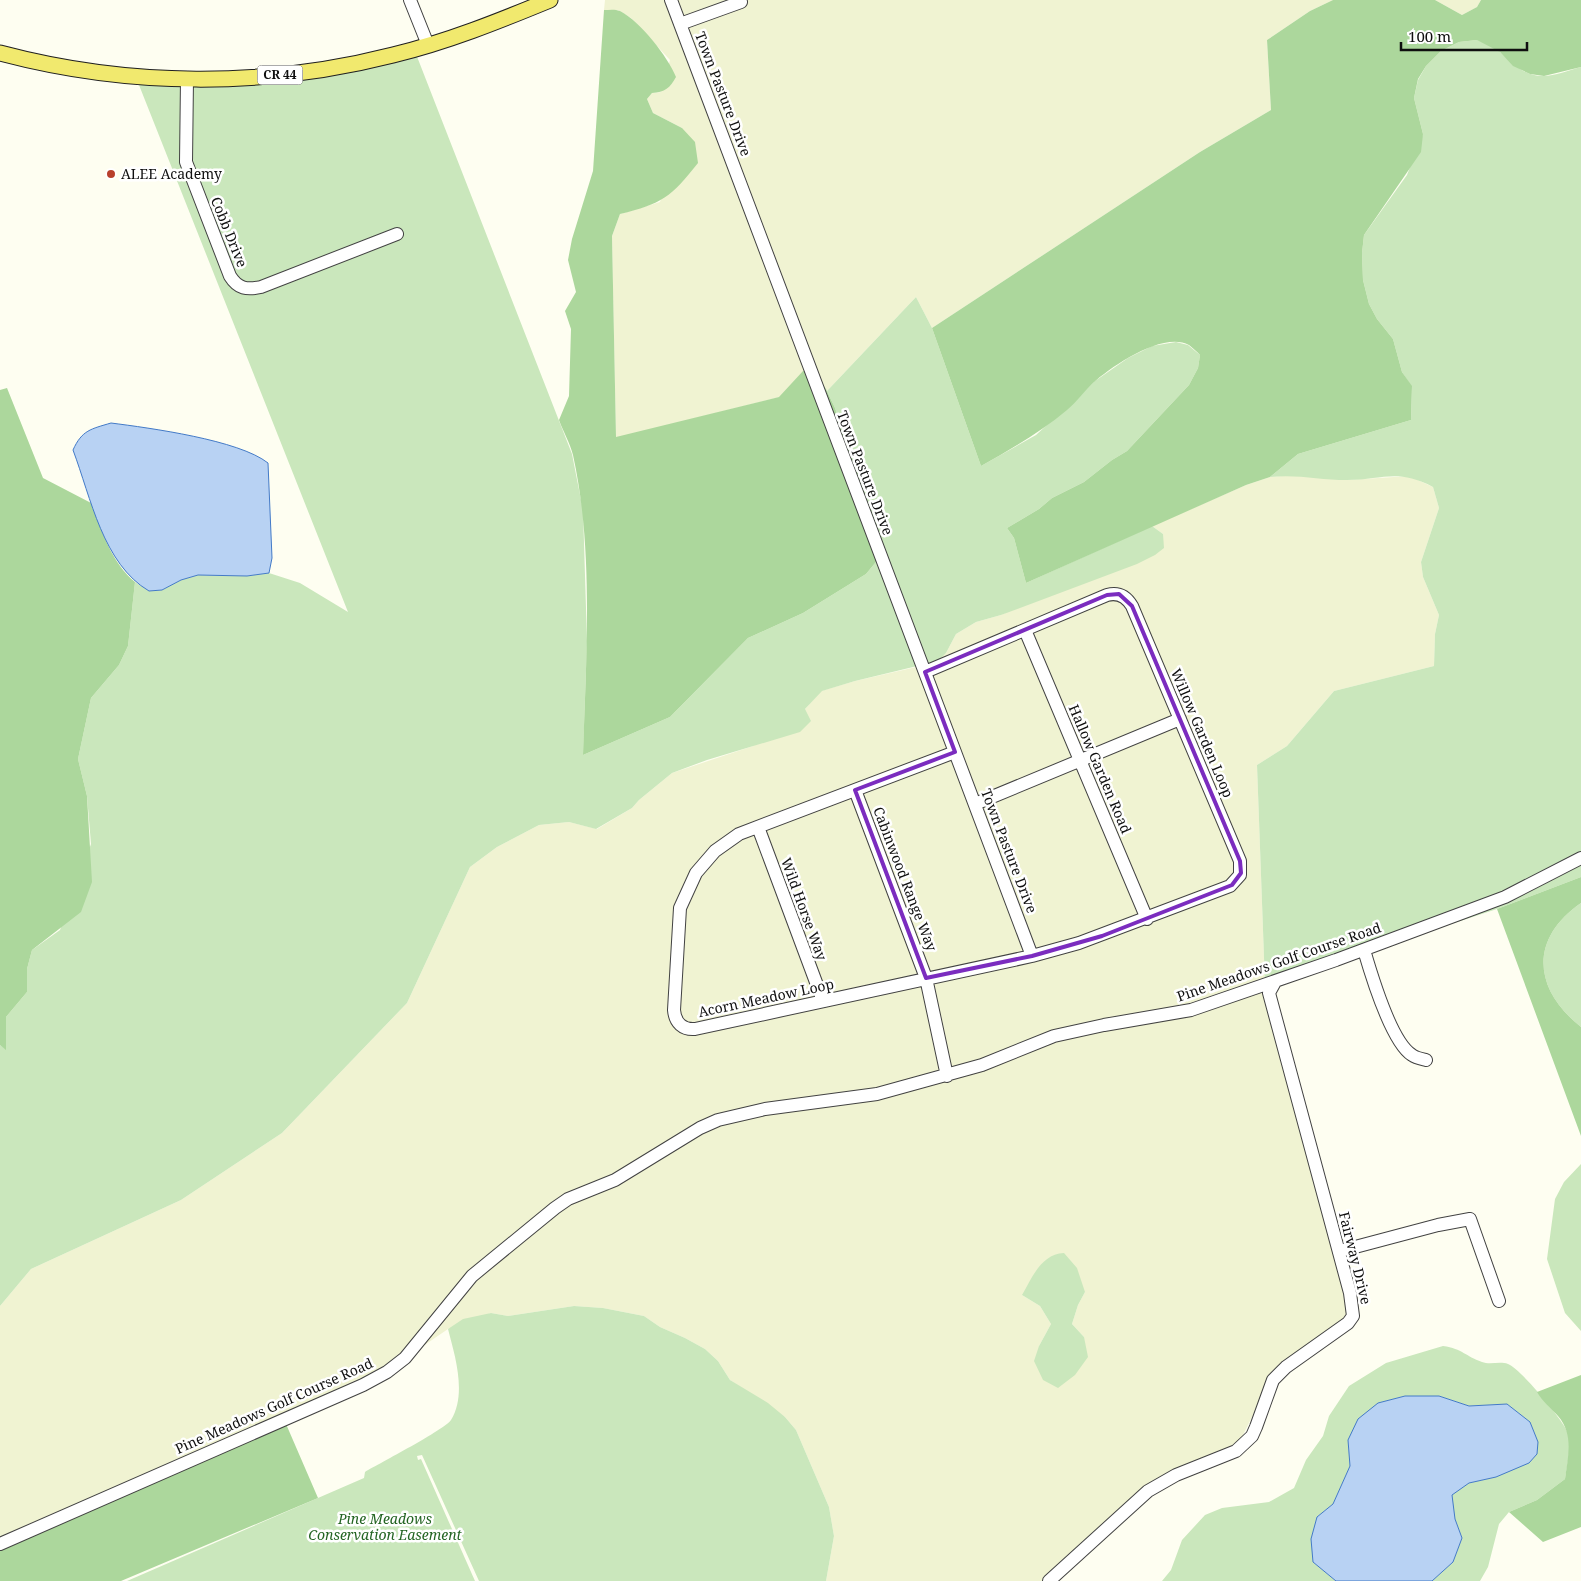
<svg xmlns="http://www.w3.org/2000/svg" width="1581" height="1581" viewBox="0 0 1581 1581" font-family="'Noto Serif',serif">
  <rect width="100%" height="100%" fill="#fefef1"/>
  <path fill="#f0f3d2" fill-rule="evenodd" d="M605,0H1333L1310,11L1267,40L1271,110L1200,152L932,328L916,297L827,391L826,389L789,388L780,397L616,438L612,236L620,214L660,202L682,128L653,113L647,99L652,93L661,92L670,60L631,18L618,10H604Z
    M1435,0H1481L1477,7L1462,15Z
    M1294,475L1347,480L1409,476L1433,487L1439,508L1421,562L1423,577L1439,615L1435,634L1434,666L1334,691L1287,746L1257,765L1265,985L1340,1247L1347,1314L1331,1332L1279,1376L1255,1411L1239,1443L1177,1471L1052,1581H826L834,1536L829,1507L796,1430L785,1417L730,1380L718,1361L705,1349L685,1338L660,1327L644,1316L603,1308L574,1306L508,1316L491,1313L448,1329L391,1368L0,1537V1306L31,1269L181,1200L282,1133L407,1003L470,867L497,847L539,825L569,822L597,829L632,808L639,800L672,773L753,746L805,709L821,691L855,681L925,665L946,653L956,634L976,622L1001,615L1163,534L1152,526L1246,485L1270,477ZM1085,1292L1078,1305L1072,1324L1084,1337L1039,1346L1051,1324L1040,1306L1022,1295Z"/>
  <path fill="#cae7bc" d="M1477,40C1501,42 1512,76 1543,76C1555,76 1569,70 1581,67V877L1497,909L1265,985L1257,765L1287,746L1334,691L1434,666L1435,634L1439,615L1423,577L1421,562L1439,508L1433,487C1397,468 1383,480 1347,480C1320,480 1297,474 1270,477L1298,454L1411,420L1412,387L1402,372L1393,339L1377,319L1369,304L1363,280L1362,253L1364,235L1407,175L1423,134L1414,98L1418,80L1426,66L1441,51L1459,42Z
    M416,54L572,454L583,510L587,641L583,755L670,717L748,638L803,613L866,574L885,551L835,408L827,391L916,297L932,328L981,466L1036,435L1095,381L1128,358L1152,346L1176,342L1188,345L1200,355L1198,368L1189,385L1127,451L1112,460L1084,482L1052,498L1039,509L1007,528L1014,538L1026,583L1152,526L1163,534L1164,548L1155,555L1137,564L1001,615L976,622L956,634L946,653L938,661L855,681L822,691L805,709L811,721L800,732L707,760L672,773L639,800L632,808L596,829L569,822L539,825L497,847L470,867L407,1003L282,1133L181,1200L31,1269L0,1306V1045L6,1049V1017L27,992V969L32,950L60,930L91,844L87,796L78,759L91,698L119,665L128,646L135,582L149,591L162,590L181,580L198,575L247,576L269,573L300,583L348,612L139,85Z
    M1581,903V1027C1533,989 1529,939 1581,903Z
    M1581,1164V1331L1565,1313L1547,1259L1555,1199L1564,1182Z
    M1064,1253L1077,1268L1085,1292L1078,1305L1072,1324L1084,1337L1088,1357L1075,1375L1058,1388L1043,1380L1034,1361L1039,1346L1051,1324L1040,1306L1022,1295C1032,1278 1041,1254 1064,1253Z
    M574,1306L603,1308L644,1316L660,1327L685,1338L705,1349L718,1361L730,1380L768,1403L785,1417L796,1430L829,1507L834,1536L826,1581H479L422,1455L417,1456L418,1460L421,1459L475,1581H127L364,1478L365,1472C380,1463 444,1430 451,1420C467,1394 455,1356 448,1329L463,1319L491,1313L508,1316Z
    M1443,1346C1463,1349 1465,1356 1482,1362C1490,1365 1500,1361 1508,1364C1520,1368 1564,1421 1568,1433C1572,1447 1567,1465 1565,1479L1537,1500L1509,1512L1499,1524L1488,1567L1480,1581H1432L1453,1562L1462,1538L1455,1519L1451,1495L1469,1483L1496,1477L1538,1443L1530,1422L1507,1404L1469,1406L1439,1396H1405L1378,1403L1348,1440L1350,1466L1333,1504L1317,1517L1313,1562L1336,1581H1162L1171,1570L1182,1540L1205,1515L1222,1508L1269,1502L1294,1488L1306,1460L1323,1436L1329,1416L1349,1386L1386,1363Z"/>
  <path fill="#acd79c" d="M1333,0H1435L1462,15L1477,7L1481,0H1581V67L1544,76L1530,74L1513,66L1500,52L1477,40L1459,42L1441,51L1426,66L1418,79L1414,98L1423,134L1421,152L1364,235L1362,253L1363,280L1369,304L1377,319L1393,339L1402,372L1412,386L1411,420L1298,454L1270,477L1246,485L1026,583L1014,538L1007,528L1039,509L1052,498L1084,482L1112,460L1127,451L1189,385L1198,368L1200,355C1197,352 1193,348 1189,345C1163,331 1112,366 1093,383C1084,391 1077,402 1067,410C1041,432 1011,449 981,466L932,328L1200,152L1271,110L1267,40L1310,11Z
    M604,10C609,10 615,9 620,11C640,21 668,57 676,77C670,88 665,92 652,93L647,99L653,113L682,128L695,142L698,163C671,197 662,204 620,214L612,236L616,437L779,397L803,371H813L826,389L835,408L885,551L866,574L803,613L748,638L670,717L583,755C586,658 594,550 573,455C570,443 563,431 559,420L569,396L571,329L565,311L576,292L568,260L572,239L593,171Z
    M7,388L43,478L93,504C101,531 112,563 135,582L128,646L119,665L91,698L78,759L87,796L92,882L81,912L32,950L27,969V992L6,1017V1050L0,1045V390Z
    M1581,877V903C1529,939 1533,989 1581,1027V1136L1497,909Z
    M1581,1375V1527L1543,1542L1509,1512L1537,1500L1565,1479C1568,1457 1574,1434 1558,1416C1551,1408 1542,1401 1537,1392Z
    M283,1417L318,1498L121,1581H0V1537Z"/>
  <path fill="#b8d2f3" stroke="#437ac7" d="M111,423C150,428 239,440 268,463L272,558L269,573L247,576L198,575L181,580L162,590L149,591C103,564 91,498 73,450C82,430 91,429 111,423Z
    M1405,1396H1439L1469,1406L1507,1404L1530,1422L1538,1442L1537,1454L1529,1463L1496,1477L1469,1483L1452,1495L1455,1519L1462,1538L1453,1562L1432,1581H1336L1313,1562L1311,1539L1317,1517L1333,1504L1350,1466L1348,1440L1358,1419L1378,1403Z"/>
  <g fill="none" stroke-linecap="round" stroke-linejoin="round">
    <defs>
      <path id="minor" d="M410,0L428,45
        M671,0L1032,956
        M680,24L741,2
        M187,79L186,162L230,276C238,289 247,290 261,287L397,234
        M1025,630L1147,919
        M925,672L1107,595C1118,592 1126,596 1132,606L1240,861V875L1230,886L1079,943L1032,956L695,1029C683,1030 675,1023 674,1010L680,908L696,873L715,851L739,834L955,752
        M855,790L926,978L947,1076
        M975,804L1180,719
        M758,827L823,1001
        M1364,950C1371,974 1391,1042 1412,1055C1416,1058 1422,1059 1426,1060
        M1340,1251L1438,1225L1470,1219L1499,1301
        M0,1544L363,1385L387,1372L405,1358L472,1276L555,1208L568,1199L615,1180L700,1128L718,1120L765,1109L877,1094L982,1065L1054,1036L1104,1025L1191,1010L1336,960L1505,897L1581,858
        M1049,1581L1148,1491L1176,1475L1236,1451L1252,1436L1256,1427L1273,1380L1286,1367L1348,1323L1353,1316L1350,1293L1269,993L1275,982"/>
      <path id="major" d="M0,53C128,87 264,88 393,55C447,42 499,21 550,0"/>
    </defs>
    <use href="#minor" stroke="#424242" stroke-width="14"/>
    <use href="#major" stroke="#202020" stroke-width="17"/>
    <use href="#minor" stroke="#fff" stroke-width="12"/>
    <use href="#major" stroke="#f1e96e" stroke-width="15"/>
  </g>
  <path fill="none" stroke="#7b2cbf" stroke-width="4" stroke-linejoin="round" d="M1119,594L1132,606L1240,861L1241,873L1232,885L1102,936L1032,956L926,978L855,790L955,752L925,672L1107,595Z"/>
  <circle fill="#b8402d" stroke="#fff" stroke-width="2" cx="111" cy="174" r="5"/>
  <g text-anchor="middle" stroke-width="5" stroke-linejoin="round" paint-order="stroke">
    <rect fill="#fff" stroke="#575757" stroke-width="1" x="257.5" y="65.5" width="45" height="19" rx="4"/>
    <g font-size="12" font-weight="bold" fill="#0f0f0f">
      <text x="280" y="79">CR 44</text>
    </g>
    <g font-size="14" fill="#0f0f0f" stroke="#fff">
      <text transform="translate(723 94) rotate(69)" y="5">Town Pasture Drive</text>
      <text transform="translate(229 232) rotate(68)" y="5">Cobb Drive</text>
      <text transform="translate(865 473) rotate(69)" y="5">Town Pasture Drive</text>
      <text transform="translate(1202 733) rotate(67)" y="5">Willow Garden Loop</text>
      <text transform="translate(1100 769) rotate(67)" y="5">Hallow Garden Road</text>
      <text transform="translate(1009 851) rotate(69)" y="5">Town Pasture Drive</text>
      <text transform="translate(905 879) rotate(69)" y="5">Cabinwood Range Way</text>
      <text transform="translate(804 909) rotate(70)" y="5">Wild Horse Way</text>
      <text transform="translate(1279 962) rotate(-19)" y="5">Pine Meadows Golf Course Road</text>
      <text transform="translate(766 998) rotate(-12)" y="5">Acorn Meadow Loop</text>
      <text transform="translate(1355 1258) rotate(76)" y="5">Fairway Drive</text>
      <text transform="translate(274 1406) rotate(-24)" y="5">Pine Meadows Golf Course Road</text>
    </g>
    <g font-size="14" fill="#0f0f0f" stroke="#fff" text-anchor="start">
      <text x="121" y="179">ALEE Academy</text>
    </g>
    <g font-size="14" font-style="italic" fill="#236422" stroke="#fff">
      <text x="385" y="1524">Pine Meadows<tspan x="385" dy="16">Conservation Easement</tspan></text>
    </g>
  </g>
  <path d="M1401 42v8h126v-8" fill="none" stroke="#0f0f0f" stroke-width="2.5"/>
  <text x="1408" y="42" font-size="15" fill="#0f0f0f" stroke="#ffffff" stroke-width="4" paint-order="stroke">100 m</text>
</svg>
